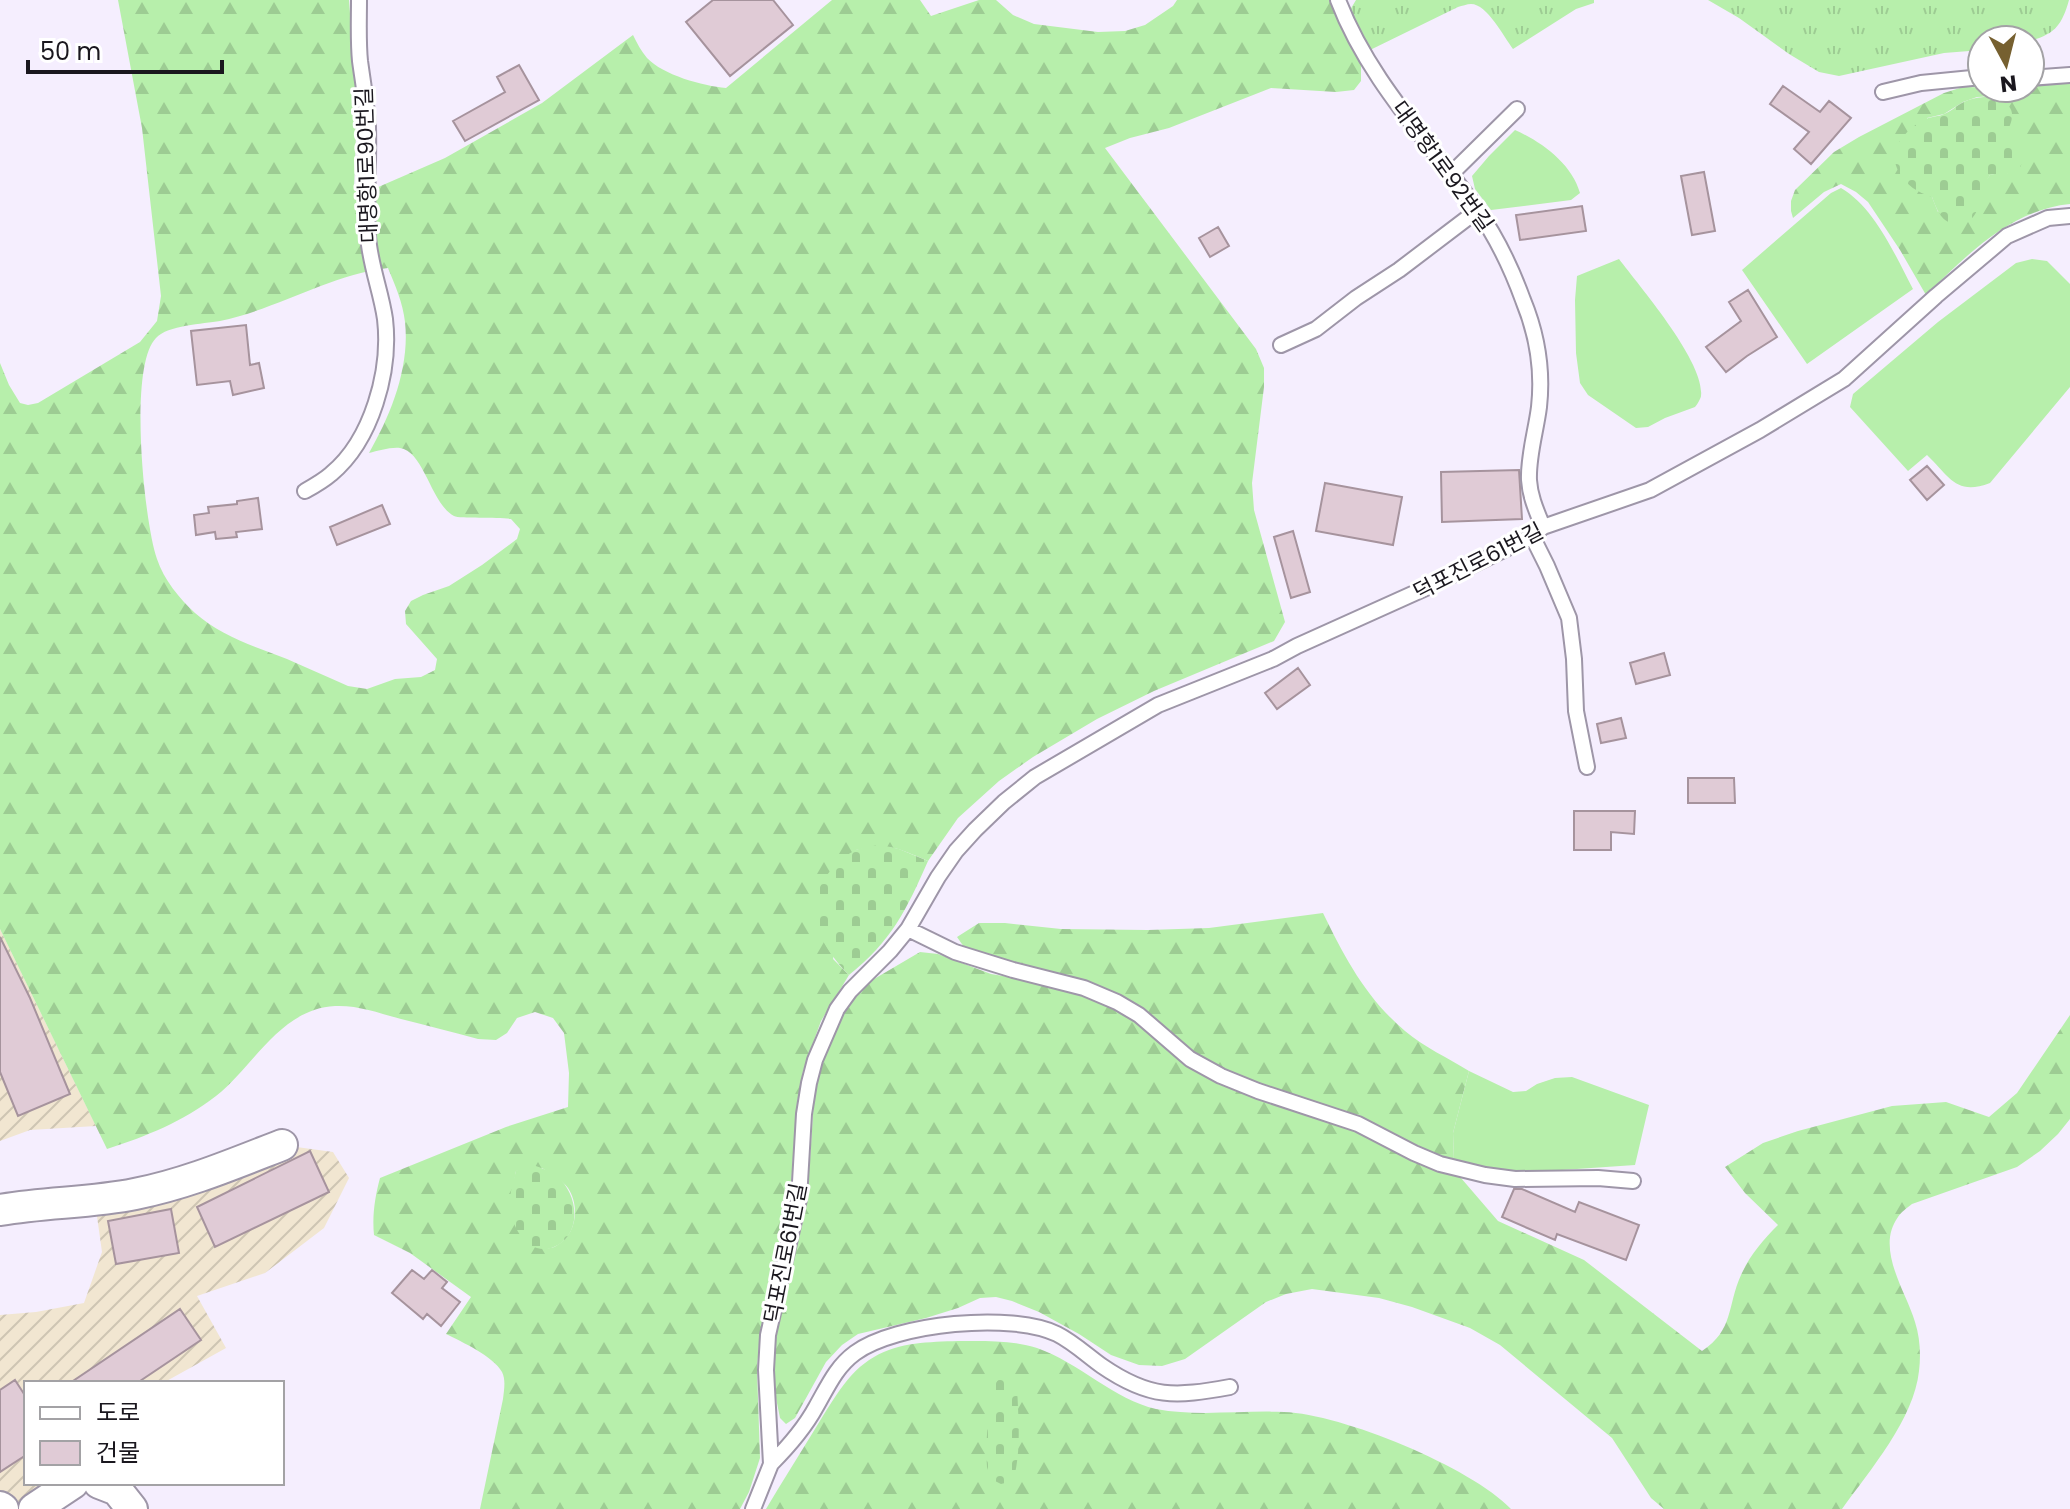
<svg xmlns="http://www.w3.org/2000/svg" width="2070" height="1509" viewBox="0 0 2070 1509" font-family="Poppins,'Noto Sans KR',sans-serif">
  <defs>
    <pattern id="industrial-furrows" width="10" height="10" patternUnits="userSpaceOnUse" patternTransform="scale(2)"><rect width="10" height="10" fill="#f1e6d1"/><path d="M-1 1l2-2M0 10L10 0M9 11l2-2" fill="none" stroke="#cec5b3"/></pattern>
    <pattern id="grass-tufts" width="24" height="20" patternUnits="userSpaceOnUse" patternTransform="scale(2)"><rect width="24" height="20" fill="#b7efab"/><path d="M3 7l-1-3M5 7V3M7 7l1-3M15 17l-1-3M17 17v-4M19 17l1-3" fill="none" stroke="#9dcc93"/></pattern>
    <pattern id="forest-firs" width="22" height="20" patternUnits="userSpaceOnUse" patternTransform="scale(2)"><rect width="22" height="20" fill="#b7efab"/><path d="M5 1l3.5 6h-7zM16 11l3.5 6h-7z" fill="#9dcc93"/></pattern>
    <pattern id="cemetery-stones" width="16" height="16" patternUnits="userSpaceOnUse" patternTransform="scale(2)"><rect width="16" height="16" fill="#b7efab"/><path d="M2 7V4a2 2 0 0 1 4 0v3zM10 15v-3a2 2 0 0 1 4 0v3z" fill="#9dcc93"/></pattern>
  </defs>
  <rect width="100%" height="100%" fill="#f5eefe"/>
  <path fill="url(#industrial-furrows)" d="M0,929L96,1126L30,1130L0,1141Z
    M282,1145L333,1152L349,1178L324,1228L265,1273L197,1296L226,1348L163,1383H26V1483H44L30,1497L24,1509H0V1315L36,1312L84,1303L102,1252L95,1202Z"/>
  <path fill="url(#grass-tufts)" d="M1356,0H1594V3L1576,9L1513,49C1504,37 1487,4 1471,4C1467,4 1462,6 1458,7L1368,51L1355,25L1350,10Z
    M1708,0H2069C2062,25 2055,34 2030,41V40H1982V50L1944,53L1839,76L1819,72L1789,54L1739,18Z"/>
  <path fill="url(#forest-firs)" fill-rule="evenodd" d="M118,0H349L357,106L354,189L376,188L445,158L542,103L633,35C637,43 641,51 647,58C663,75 703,86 726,88L832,0H920L931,16L979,0H996L1013,15L1034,24L1098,32L1125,31L1145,25L1173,6L1177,0H1329L1361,65V81L1354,90L1336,92L1271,88L1169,128L1130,138L1105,148L1256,349L1264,368V387L1252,483L1254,510L1285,622L1274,641L1154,691L1097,719L1033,757L999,781L958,818L928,861C897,848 890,843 856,850L833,959L849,975L821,1021L803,1071L797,1103L791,1185L760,1332L757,1369L760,1458L749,1492L740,1509H480L503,1399C504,1390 506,1380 502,1372C493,1356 462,1342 446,1334L471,1297L410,1253L374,1235C372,1215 375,1197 380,1178L506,1127L568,1107L569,1073L564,1033L553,1018L535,1012L517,1018L507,1033L496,1040L478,1039C452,1032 426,1025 401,1019C379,1013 358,1005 335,1006C280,1009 254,1066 216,1096C182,1122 147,1136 107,1149L0,929V363L9,385L20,403L28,405L38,403L140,342L157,321L161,296L142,128ZM388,268C395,285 403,303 405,322C410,367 391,415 369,453C378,451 390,447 400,448C424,451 431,504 454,516C460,519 499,517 511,519L520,529L517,539L482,565L449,586L423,595L411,601L405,611L406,624L437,659L435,670L421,677L395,679L367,689L348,686C328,677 307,668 287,659C255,647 221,636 195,613C179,598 164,580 157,559C144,522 128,366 156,338C168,325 203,324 220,321C278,309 329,275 388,268ZM542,1168C552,1174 561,1179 568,1188C580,1206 577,1235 556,1246C553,1248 548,1248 544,1249L510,1204L516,1171Z
    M2070,82V204C2010,210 1967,255 1926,295L1900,250L1868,202L1856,192L1841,184L1824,192L1793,218L1791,211V201L1795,190L1834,152L1859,137L1944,93L1963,87L2030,88V85ZM1996,96L2005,135L2008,174L1999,173L1990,175L1984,183L1981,195L1938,212L1932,197L1927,118L1944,114L1963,102L1977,97Z
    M1323,913C1345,958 1366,998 1405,1031C1424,1047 1448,1058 1469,1071L1453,1133L1454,1161L1461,1178L1498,1221L1584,1260L1702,1351C1734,1330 1727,1306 1741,1275C1750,1255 1763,1240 1778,1225L1745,1193L1725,1167L1763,1143L1798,1131L1892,1106L1946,1102L1989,1117L2017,1093L2070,1015V1119L2058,1134L2040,1151L2017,1167L1912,1204C1907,1208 1901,1212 1898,1217C1875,1249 1906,1291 1915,1322C1920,1337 1921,1355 1919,1371C1914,1419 1870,1470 1842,1509H1664L1651,1498L1612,1438L1500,1345L1470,1328L1412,1307L1379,1298L1312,1289L1286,1294L1266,1302L1185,1359L1162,1366L1139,1365L1111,1355L1079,1334L1039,1312L1012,1301L996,1297L980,1298L958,1308L926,1318L858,1334L842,1345L826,1362L795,1418L786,1424L780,1418L776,1398L773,1365L776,1332L803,1215L810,1160L814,1099L820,1067L847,1003L857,990L869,982L920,952L938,954L991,974L1070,987L964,947L957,937L979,923H1005L1061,929L1148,930L1209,928Z
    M958,1341C985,1341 1012,1340 1037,1348C1078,1362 1115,1400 1156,1409C1198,1417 1242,1410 1284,1412C1342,1414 1471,1467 1511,1509H766C782,1482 799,1455 815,1429C831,1404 847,1372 874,1357C900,1342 929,1342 958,1341Z"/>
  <path fill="url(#cemetery-stones)" d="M1996,96C2016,108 2015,115 2006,135C2010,136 2015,136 2018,139C2025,147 2025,164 2017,171C2009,176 1999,173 1990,175C1978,191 1983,225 1957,224C1941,223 1937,210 1932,197C1917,192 1907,186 1899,172C1886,151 1906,128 1926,119C1932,116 1938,117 1944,114C1950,112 1955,107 1960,104C1971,97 1983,97 1996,96Z
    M881,845L899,849L928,861C907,909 891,942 849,975C819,944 799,907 831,870C837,863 847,854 856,850C863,847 873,846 881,845Z
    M529,1164C539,1167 549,1170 557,1176C577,1193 583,1230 558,1245C532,1260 512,1231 510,1207C509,1195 513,1183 516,1171Z
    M1009,1377L1017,1384C1018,1417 1022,1450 1013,1481L1001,1484L991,1479L987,1467L986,1449L990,1391L998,1380Z"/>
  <path fill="#b7efab" d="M1515,130C1542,142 1572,164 1580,193L1571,200L1491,210L1475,189L1472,176L1489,156Z
    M1841,188C1875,208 1895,255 1913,289L1807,364L1742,270L1831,193Z
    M1619,259C1640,287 1705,362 1701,396C1701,398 1697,405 1695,407L1665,418L1648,427L1636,428L1588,395L1580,383L1576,353L1575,300L1577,276Z
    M2032,259L2047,261L2070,284V387L1990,483C1956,496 1950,477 1927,455L1908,471L1850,407L1853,394L1938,322L2016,263Z
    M1469,1071L1513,1092L1526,1091L1537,1084L1555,1078L1572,1077L1649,1105L1635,1165L1562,1170H1503L1454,1161L1453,1133Z"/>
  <path fill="#e0cbd6" stroke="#a6939d" stroke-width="2" d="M713,0H773L793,25L730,76L686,22Z
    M519,65L539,100L465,141L453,121L505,92L497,77Z
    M1783,86L1820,112L1829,101L1851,118L1811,164L1794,149L1809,132L1770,104Z
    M1704,172L1715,231L1692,235L1681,176Z
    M1582,206L1586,231L1520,240L1516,215Z
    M1218,227L1229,246L1210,257L1199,238Z
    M1748,290L1777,337L1747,356L1726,372L1706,347L1741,321L1729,302Z
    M246,325L250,365L259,363L264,388L233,395L230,381L197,385L191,331Z
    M1927,466L1944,485L1927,500L1910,480Z
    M1519,470L1522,519L1442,522L1441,472Z
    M1325,483L1402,497L1393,545L1316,531Z
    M258,498L262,529L236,532L237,537L216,539L215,532L196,535L194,515L209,513L208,507L237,504V501Z
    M382,505L390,524L337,545L330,527Z
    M1293,531L1310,592L1291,598L1274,537Z
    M1664,653L1670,675L1636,684L1630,663Z
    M1298,668L1310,685L1277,709L1265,693Z
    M1621,718L1626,738L1601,743L1597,724Z
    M1688,778H1734L1735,803H1688Z
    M1574,811H1635L1634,834L1611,832V850H1574Z
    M0,937L30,998L70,1094L18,1116L0,1072Z
    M310,1151L329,1192L215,1247L197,1207Z
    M1514,1189H1522L1575,1212L1579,1202L1639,1225L1626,1260L1557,1234L1555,1240L1502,1217Z
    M171,1209L179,1253L116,1264L108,1221Z
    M412,1270L424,1279L432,1270L447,1282L442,1288L460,1302L441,1326L427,1314L423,1319L392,1293Z
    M180,1309L201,1340L137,1383H70Z
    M15,1380L26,1397V1455L0,1472V1390Z"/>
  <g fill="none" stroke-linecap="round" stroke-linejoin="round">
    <defs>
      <path id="service" d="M1338,0C1368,79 1428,140 1476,208C1496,236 1511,267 1523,300C1537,334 1543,371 1539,407C1536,431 1528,456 1529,480C1530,497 1537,512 1543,527
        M2030,78L2070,75
        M1883,92L1921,83L1982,77
        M1451,174L1517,109
        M1281,345L1316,329L1356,298L1399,270L1478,210
        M305,491C314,486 323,481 331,474C372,440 391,371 385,319C381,291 370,265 368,236C366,200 369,163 368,127C367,105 363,83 360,61C358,41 359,20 359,0
        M1532,536L1547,566L1569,618L1574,659L1576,711L1587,767
        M908,929L955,952L1013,970L1084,988L1117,1002L1139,1015L1190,1059L1221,1076L1258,1091L1358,1124L1414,1153L1440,1164L1485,1175L1515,1179L1598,1178L1633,1181
        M771,1464C789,1446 804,1429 816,1407C828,1386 836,1367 855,1353C896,1323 1012,1312 1057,1334C1073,1342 1088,1356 1102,1366C1150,1399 1175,1397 1230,1387
        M753,1509L771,1464L766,1370L768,1335L799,1199L804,1114L809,1083L815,1060L837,1009L850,991L890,951L908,929L938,877L956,851L975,830L1004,802L1035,777L1158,705L1273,659L1297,646L1428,587L1532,536L1543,527L1650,490L1760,430L1844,379L1936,296L2007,236L2048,218L2070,216"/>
      <path id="minor" d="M0,1210C45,1202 91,1203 135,1194C186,1184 233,1164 282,1145
        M99,1483L117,1490L132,1509
        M0,1507L3,1509
        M34,1509L73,1483"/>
    </defs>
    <use href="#service" stroke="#9e96a8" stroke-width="18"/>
    <use href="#minor" stroke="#9e96a8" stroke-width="34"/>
    <use href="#service" stroke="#fff" stroke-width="14"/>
    <use href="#minor" stroke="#fff" stroke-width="30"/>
  </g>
  <g text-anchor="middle" stroke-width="6" stroke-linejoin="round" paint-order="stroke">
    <g font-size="22" fill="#1a171e" stroke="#fff">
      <text transform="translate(366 165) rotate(-92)" y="8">대명항1로90번길</text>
      <text transform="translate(1443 166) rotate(54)" y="8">대명항1로92번길</text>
      <text transform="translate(1478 561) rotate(-27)" y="8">덕포진로61번길</text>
      <text transform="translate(785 1253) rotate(-79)" y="8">덕포진로61번길</text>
    </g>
  </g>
  <rect x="24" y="1381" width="260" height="104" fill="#ffffff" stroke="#a3a2a5" stroke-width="2"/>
  <rect x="40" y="1407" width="40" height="12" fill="#ffffff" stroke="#a3a2a5" stroke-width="2"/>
  <text x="96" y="1421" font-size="24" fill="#1a171e">도로</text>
  <rect x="40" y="1441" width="40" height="24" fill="#e0cbd6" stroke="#a3a2a5" stroke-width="2"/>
  <text x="96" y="1461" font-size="24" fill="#1a171e">건물</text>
  <g transform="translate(2006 64) rotate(173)"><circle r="38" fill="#ffffff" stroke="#a3a2a5" stroke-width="2"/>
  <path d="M0-6L14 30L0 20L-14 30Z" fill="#766030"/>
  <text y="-12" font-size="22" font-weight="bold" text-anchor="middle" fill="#1a171e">N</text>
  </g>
  <path d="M28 60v12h194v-12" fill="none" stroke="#1a171e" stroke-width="4"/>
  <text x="40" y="60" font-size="24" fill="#1a171e" stroke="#ffffff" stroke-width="6" paint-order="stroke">50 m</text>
</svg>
